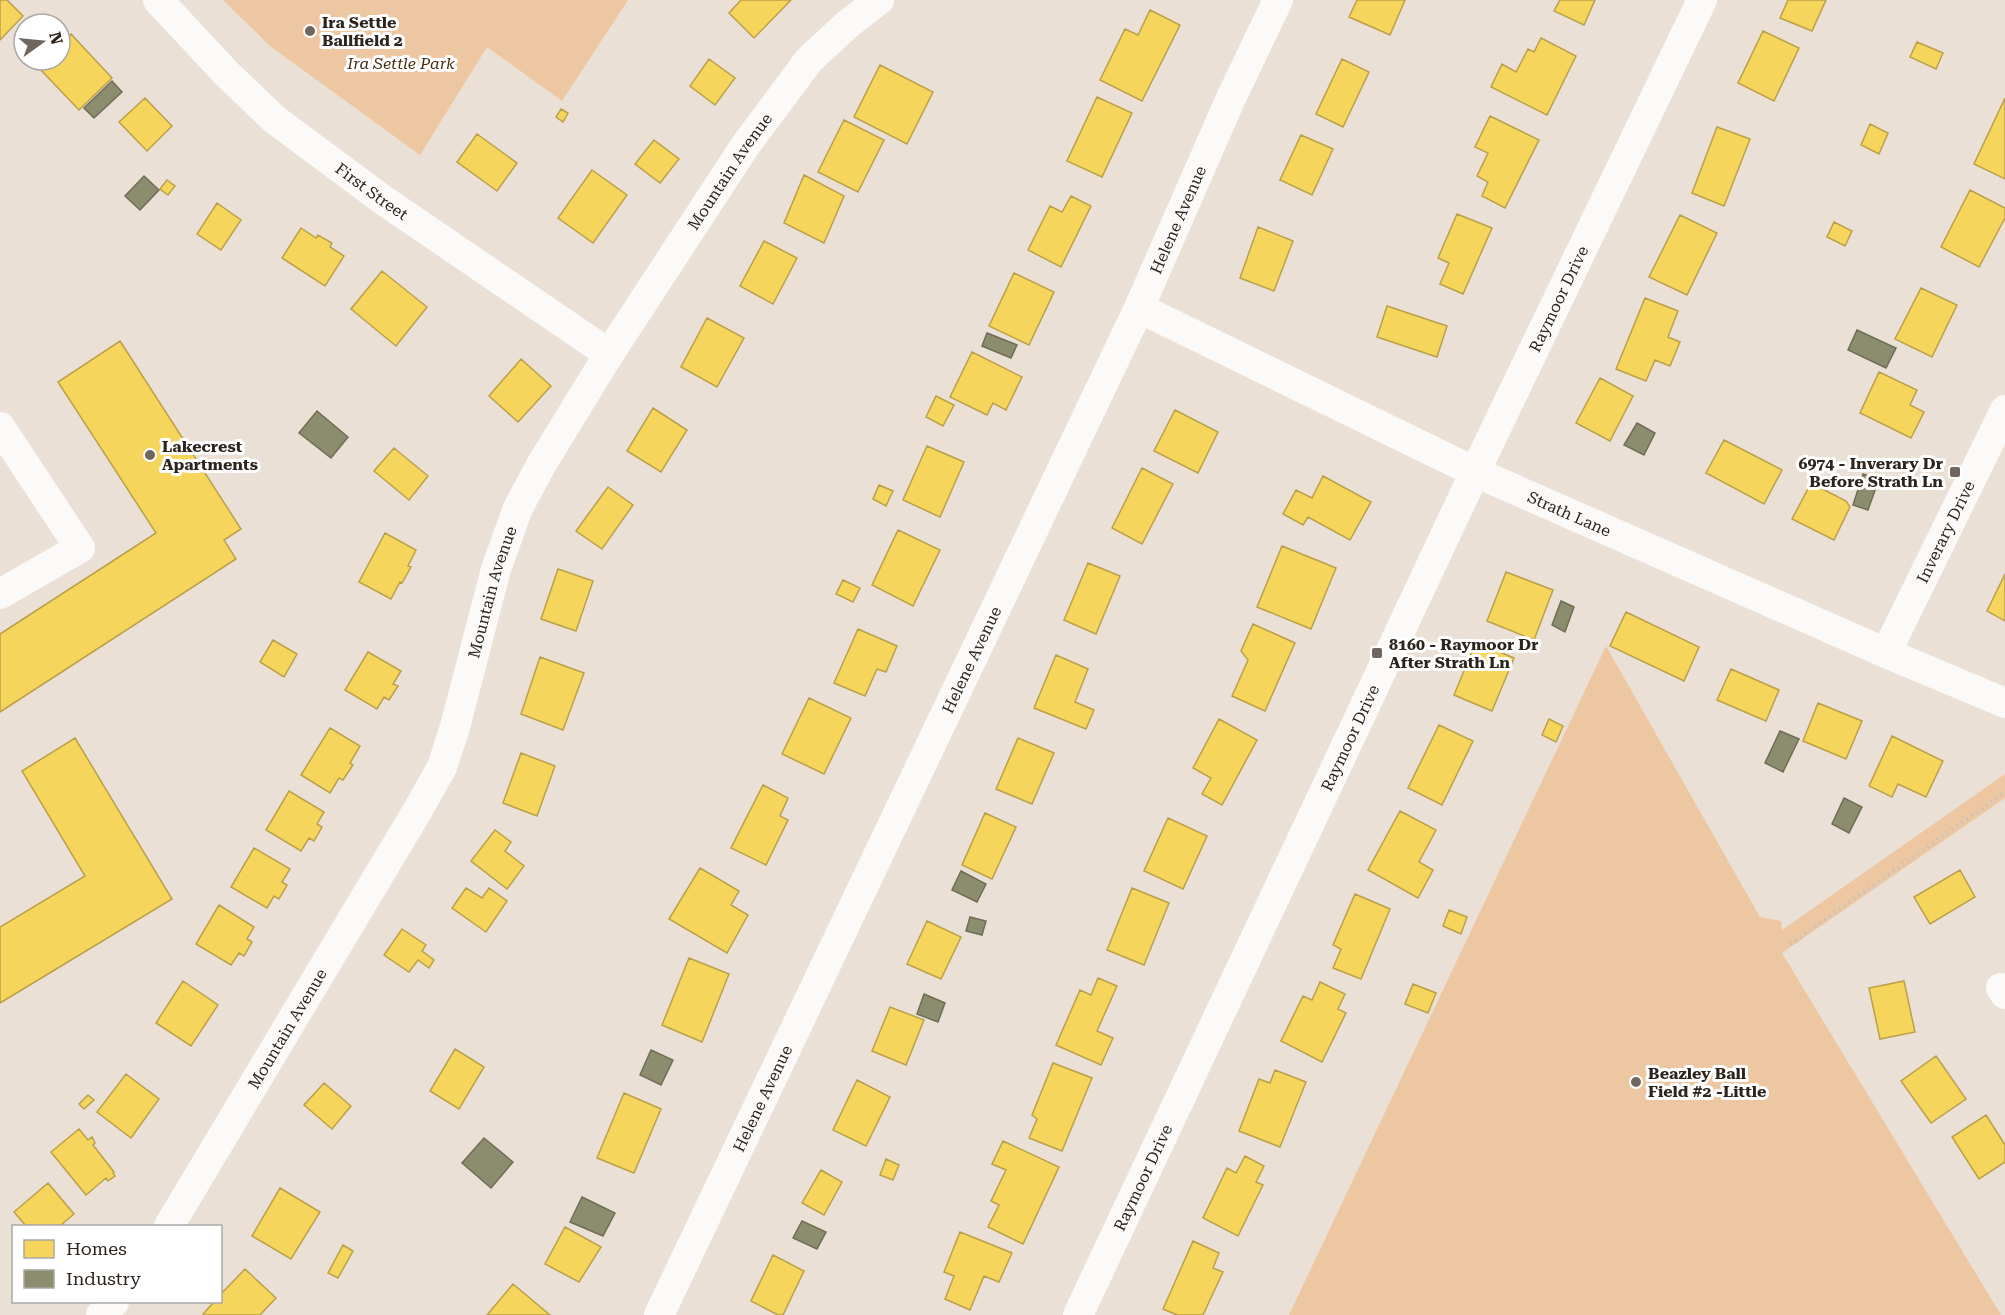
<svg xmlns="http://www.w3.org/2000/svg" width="2005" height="1315" viewBox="0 0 2005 1315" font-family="'Roboto Serif',serif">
  <rect width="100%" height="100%" fill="#ebe0d5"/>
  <path fill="#edc7a1" d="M223,0H628L562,101L487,47L420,155L270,46Z
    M1606,646L1760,917L1781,921L1782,930L2005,774V798L1782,953L2001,1315H1289Z"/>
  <path fill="#f6d55c" stroke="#baa049" stroke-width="1.5" d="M0,0H7L23,16L0,40Z
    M741,0H791L754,38L729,13Z
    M1357,0H1405L1390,35L1349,17Z
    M1560,0H1595L1584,25L1554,11Z
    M1788,0H1826L1812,31L1780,18Z
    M1150,10L1180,25L1142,101L1100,80L1125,29L1138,35Z
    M1763,31L1799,48L1774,101L1738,83Z
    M71,34L112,78L79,110L38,67L45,60H60V45Z
    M1541,38L1576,56L1547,115L1491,87L1502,64L1516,72L1528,49L1534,52Z
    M1917,42L1943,53L1936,69L1910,57Z
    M709,59L735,78L715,105L690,86Z
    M1342,59L1369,72L1343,127L1316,114Z
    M880,65L933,92L907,144L854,117Z
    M1097,97L1132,113L1102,177L1067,161Z
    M145,98L172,126L147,151L119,122Z
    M2005,98V179L1974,164Z
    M561,109L568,113L563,122L556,117Z
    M1490,116L1539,140L1505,208L1482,196L1488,182L1477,176L1488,153L1475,147Z
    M844,120L884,140L858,192L818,172Z
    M1870,124L1888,133L1879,154L1861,145Z
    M1717,127L1750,139L1724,206L1692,193Z
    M477,134L517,163L497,191L457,162Z
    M1301,135L1333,149L1312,195L1280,180Z
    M654,140L679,159L660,183L635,164Z
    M592,170L627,195L593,243L558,218Z
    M804,175L844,196L824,243L784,223Z
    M167,180L175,186L168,195L160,189Z
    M1970,190L2005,208V218L1979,267L1941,247Z
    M1071,196L1091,206L1061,267L1028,250L1050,206L1062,212Z
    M217,203L241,220L221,250L197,234Z
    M1457,214L1492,228L1463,294L1440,284L1449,263L1438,258Z
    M1680,215L1717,233L1687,295L1649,277Z
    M1834,222L1852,231L1845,246L1827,237Z
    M1258,227L1293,241L1274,291L1240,278Z
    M301,228L316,238L318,235L332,243L330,247L344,256L325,286L282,258Z
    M764,241L797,258L773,304L740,286Z
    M382,271L427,307L396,346L351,309Z
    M1014,273L1054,292L1029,345L989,326Z
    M1921,288L1957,305L1932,357L1895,339Z
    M1645,298L1678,311L1668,337L1680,342L1670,366L1655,360L1646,381L1616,369Z
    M1387,306L1447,326L1437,357L1377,337Z
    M707,318L744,338L717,387L681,367Z
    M120,341L241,529L224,540L236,559L0,712V634L156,533L58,382Z
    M972,352L1022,377L1006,410L993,403L987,415L950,397Z
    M521,359L551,386L518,422L489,396Z
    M1879,372L1917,390L1910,405L1924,412L1911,438L1860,413Z
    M1600,378L1633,396L1610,441L1576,423Z
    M936,396L954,405L943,426L926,417Z
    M653,408L687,430L661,472L627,451Z
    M1175,410L1218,432L1198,473L1154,451Z
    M1724,440L1782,470L1764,504L1706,473Z
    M927,446L964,462L940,517L903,500Z
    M394,448L428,476L409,500L374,471Z
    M1142,468L1173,484L1142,544L1112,528Z
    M1323,476L1371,502L1350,540L1308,517L1303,525L1283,514L1296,490L1312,498Z
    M1811,483L1846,501L1850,507L1834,540L1792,519Z
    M879,485L893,491L886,506L873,499Z
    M608,487L633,505L602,549L576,531Z
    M898,530L940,550L913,606L872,585Z
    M385,533L416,550L408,566L411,567L402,583L400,582L391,599L359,582Z
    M1282,546L1336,568L1311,629L1257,607Z
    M1088,563L1120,576L1096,634L1064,620Z
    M558,569L593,581L576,631L541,619Z
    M1506,572L1553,590L1534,640L1487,621Z
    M2005,574V621L1987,611Z
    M843,580L860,588L853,602L836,594Z
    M1626,612L1699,647L1684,681L1610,646Z
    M1253,624L1295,643L1265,711L1232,696L1248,660L1241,651Z
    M858,629L897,646L886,672L877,669L865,696L834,683Z
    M273,640L297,654L284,677L260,662Z
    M1476,642L1514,658L1492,711L1454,695Z
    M368,652L401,671L393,684L398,686L389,700L384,697L377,709L345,690Z
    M1056,655L1088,669L1075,702L1094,710L1086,729L1034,708Z
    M540,657L584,673L563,730L521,714Z
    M1731,669L1779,690L1766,721L1717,700Z
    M809,698L851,718L824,774L782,754Z
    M1818,703L1862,721L1846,759L1803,741Z
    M1219,719L1257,740L1222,805L1202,794L1211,778L1193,768Z
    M1549,719L1563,726L1556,742L1542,735Z
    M1439,725L1473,741L1442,805L1408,788Z
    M330,728L360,746L350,763L353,765L343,780L339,778L330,793L301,775Z
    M1892,736L1943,761L1926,797L1898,784L1892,797L1869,786Z
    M75,738L172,899L0,1003V927L85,876L22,771Z
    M1018,738L1054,753L1032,804L996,789Z
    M521,753L555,766L537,816L503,803Z
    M763,785L788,798L780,816L788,820L766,865L731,848Z
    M289,791L324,812L317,824L322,827L314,841L309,838L301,851L266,830Z
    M1400,811L1436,830L1419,862L1433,870L1418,898L1368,870Z
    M985,813L1016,827L992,879L962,865Z
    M1168,818L1207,836L1183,889L1144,871Z
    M495,830L511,842L505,851L524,866L507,889L471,861Z
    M254,848L290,869L282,882L287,885L279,899L274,896L267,908L231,887Z
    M700,868L739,891L731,905L748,915L727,953L669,919Z
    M1960,870L1975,897L1930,924L1914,897Z
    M466,888L482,898L489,888L507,901L486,932L452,908Z
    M1132,888L1169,903L1144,965L1107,950Z
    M1355,894L1390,909L1361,979L1333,968L1341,949L1333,945Z
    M219,905L254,927L247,939L252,942L244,956L239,953L231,965L196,944Z
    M1449,910L1467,917L1461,934L1443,926Z
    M927,921L961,937L941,979L907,964Z
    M402,929L426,945L422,951L434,960L429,968L418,960L409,972L384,955Z
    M689,958L729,974L702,1042L662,1025Z
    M1098,978L1117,986L1097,1031L1113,1038L1101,1065L1056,1045L1080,990L1091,995Z
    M183,981L218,1005L191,1046L156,1023Z
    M1904,981L1915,1032L1880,1039L1869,988Z
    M1320,982L1345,994L1338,1009L1346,1013L1322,1062L1281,1041L1303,996L1312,1000Z
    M1413,984L1436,993L1428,1013L1405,1004Z
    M890,1007L924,1020L906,1065L872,1051Z
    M455,1049L484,1067L459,1109L430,1091Z
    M1936,1056L1966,1099L1931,1123L1901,1081Z
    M1053,1063L1092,1078L1062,1151L1029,1138L1037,1119L1032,1115Z
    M1275,1070L1306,1082L1280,1147L1239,1131L1259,1079L1270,1083Z
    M126,1074L159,1099L131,1138L97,1112Z
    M857,1080L890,1097L866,1146L833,1130Z
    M324,1083L351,1106L332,1129L304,1105Z
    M624,1093L661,1109L634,1173L597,1158Z
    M88,1095L94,1100L84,1109L79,1104Z
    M1986,1115L2005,1145V1162L1979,1179L1952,1137Z
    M79,1129L88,1140L92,1137L95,1143L93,1145L114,1172L113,1173L115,1176L108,1181L106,1178L86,1195L51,1152Z
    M1003,1141L1059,1167L1023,1244L988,1227L999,1205L991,1201L1006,1170L992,1164Z
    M1245,1156L1264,1166L1256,1182L1263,1185L1238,1236L1203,1218L1227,1168L1236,1173Z
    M886,1159L899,1165L893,1180L880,1175Z
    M821,1170L842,1182L824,1215L802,1203Z
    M48,1183L74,1214L61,1225L62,1226H26L14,1212Z
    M280,1188L320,1212L291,1259L252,1236Z
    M565,1227L601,1247L579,1282L545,1264Z
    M960,1232L1012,1253L999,1282L984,1276L970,1310L945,1299L954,1276L944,1272Z
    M1193,1241L1219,1253L1213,1268L1223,1272L1203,1315H1177L1163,1309Z
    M343,1245L353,1251L338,1278L328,1273Z
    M773,1255L804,1271L783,1315H778L751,1301Z
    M245,1269L276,1298L260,1315H204L203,1314L214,1302H220V1295Z
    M513,1284L550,1315H487Z"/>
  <path fill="#8c8c6e" stroke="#706d56" stroke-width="1.5" d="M112,81L122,92L94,118L84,108Z
    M144,176L159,190L140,210L125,196Z
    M1857,330L1896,348L1886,368L1848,350Z
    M987,333L1017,345L1011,358L982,346Z
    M317,411L348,437L331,458L299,433Z
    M1637,423L1655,433L1644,455L1624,445Z
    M1863,474L1879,479L1868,510L1853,505Z
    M1561,601L1574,607L1565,632L1552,625Z
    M1780,731L1799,739L1783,772L1765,763Z
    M1844,798L1862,807L1849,833L1832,824Z
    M961,871L986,884L977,902L952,890Z
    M970,917L986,921L982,935L966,931Z
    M924,994L945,1003L938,1022L917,1014Z
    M651,1050L673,1060L661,1085L640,1075Z
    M484,1138L513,1162L491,1188L462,1163Z
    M582,1197L615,1213L603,1236L570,1222Z
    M802,1221L826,1232L817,1249L793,1238Z"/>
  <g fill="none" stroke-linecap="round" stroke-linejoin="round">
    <path stroke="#c7c2be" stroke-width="4" stroke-dasharray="1.5 4.5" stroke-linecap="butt" d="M1790,944L2005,792"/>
    <g stroke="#fcfaf9" stroke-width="30">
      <path id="s1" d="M158,0L226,73L274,119L383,200L609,354"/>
      <path id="s2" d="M1139,308L1475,472L1886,653L2005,703"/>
      <path d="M0,427L80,548L0,594"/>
      <path id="s3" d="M1886,653L2005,410"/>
      <path d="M2001,988L2005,994"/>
      <path id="s4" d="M169,1226L419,808L442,767L455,727L496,569L518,508L541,465L609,354L745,146L809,60L848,24L879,0"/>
      <path d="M101,1315L114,1302"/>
      <path id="s5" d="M659,1315L1139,308L1231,98L1278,0"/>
      <path id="s6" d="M1078,1315L1475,472L1702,0"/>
    </g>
  </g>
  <g fill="#70665d" stroke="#fff" stroke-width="2">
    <circle cx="310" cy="31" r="6"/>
    <circle cx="150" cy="455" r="6"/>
    <rect x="1949" y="466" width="12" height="12" rx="3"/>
    <rect x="1371" y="647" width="12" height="12" rx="3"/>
    <circle cx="1636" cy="1082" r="6"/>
  </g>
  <g text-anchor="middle" stroke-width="6" stroke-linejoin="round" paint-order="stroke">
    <g font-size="16" font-weight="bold" fill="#2d251d" stroke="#fff" text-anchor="start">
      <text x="322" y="28">Ira Settle<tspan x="322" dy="18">Ballfield 2</tspan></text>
      <text x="162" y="452">Lakecrest<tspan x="162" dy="18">Apartments</tspan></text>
      <text x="1943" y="469" text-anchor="end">6974 - Inverary Dr<tspan x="1943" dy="18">Before Strath Ln</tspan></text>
      <text x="1389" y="650">8160 - Raymoor Dr<tspan x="1389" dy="18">After Strath Ln</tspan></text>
      <text x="1648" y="1079">Beazley Ball<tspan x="1648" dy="18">Field #2 -Little</tspan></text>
    </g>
    <g font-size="16" font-style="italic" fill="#472e12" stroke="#fff">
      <text x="401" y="69">Ira Settle Park</text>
    </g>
    <g font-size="16" fill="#2d251d" stroke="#fff">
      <text dy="6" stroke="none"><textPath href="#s4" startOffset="1202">Mountain Avenue</textPath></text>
      <text dy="6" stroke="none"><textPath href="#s1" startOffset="288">First Street</textPath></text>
      <text dy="6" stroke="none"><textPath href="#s5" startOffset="1212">Helene Avenue</textPath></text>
      <text dy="6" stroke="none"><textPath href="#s6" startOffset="1124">Raymoor Drive</textPath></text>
      <text dy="6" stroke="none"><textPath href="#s2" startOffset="477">Strath Lane</textPath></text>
      <text dy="6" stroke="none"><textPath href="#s3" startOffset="135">Inverary Drive</textPath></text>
      <text dy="6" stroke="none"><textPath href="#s4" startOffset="716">Mountain Avenue</textPath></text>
      <text dy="6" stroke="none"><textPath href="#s5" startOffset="726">Helene Avenue</textPath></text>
      <text dy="6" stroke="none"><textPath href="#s6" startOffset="638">Raymoor Drive</textPath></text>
      <text dy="6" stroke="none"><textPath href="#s4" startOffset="230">Mountain Avenue</textPath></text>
      <text dy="6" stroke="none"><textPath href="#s5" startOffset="240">Helene Avenue</textPath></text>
      <text dy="6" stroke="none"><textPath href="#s6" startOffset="152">Raymoor Drive</textPath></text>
    </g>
  </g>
  <rect x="12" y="1225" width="210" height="78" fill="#ffffff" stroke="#aba8a5" stroke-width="1.5"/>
  <rect x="24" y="1240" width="30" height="18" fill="#f6d55c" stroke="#aba8a5" stroke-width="1.5"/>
  <text x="66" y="1255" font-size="18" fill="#2d251d">Homes</text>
  <rect x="24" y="1270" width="30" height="18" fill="#8c8c6e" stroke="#aba8a5" stroke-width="1.5"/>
  <text x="66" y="1285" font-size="18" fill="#2d251d">Industry</text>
  <g transform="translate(42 42) rotate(75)"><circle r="28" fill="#ffffff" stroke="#aba8a5" stroke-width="1.5"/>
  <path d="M0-4.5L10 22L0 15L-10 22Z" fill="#70665d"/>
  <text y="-9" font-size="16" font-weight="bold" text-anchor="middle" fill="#2d251d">N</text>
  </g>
</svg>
